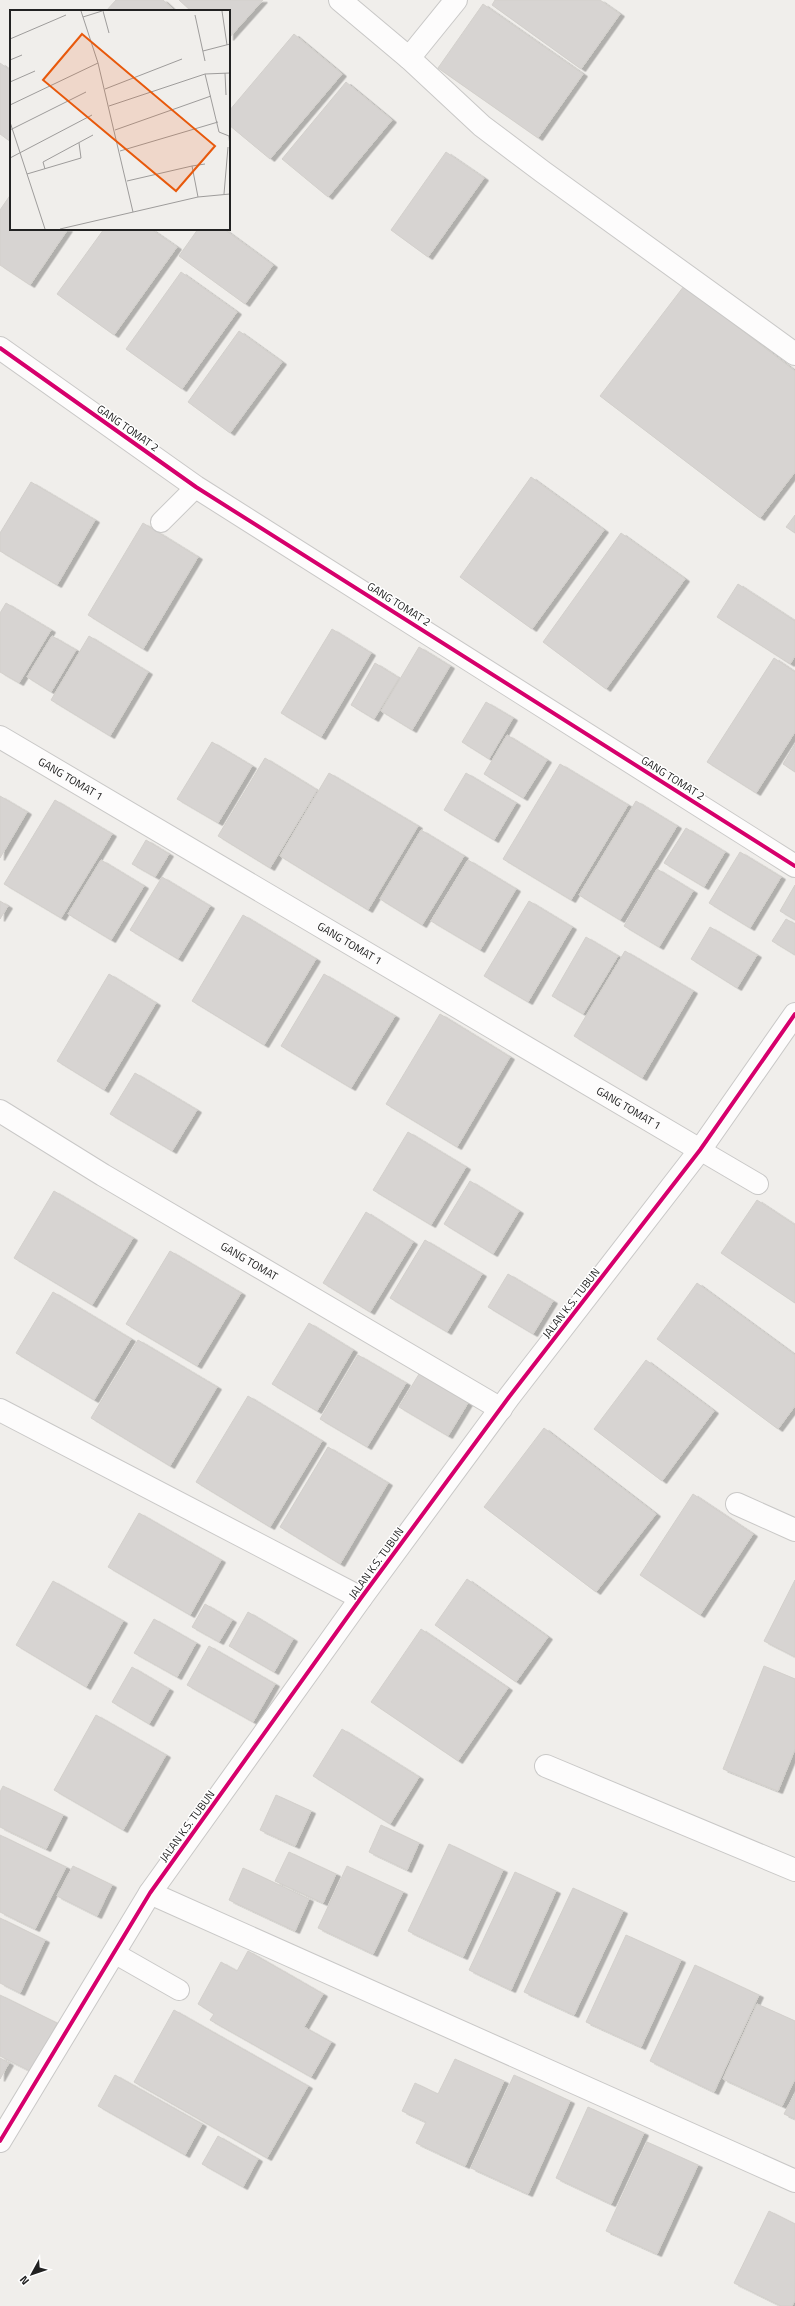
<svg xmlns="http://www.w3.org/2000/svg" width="795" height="2306" viewBox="0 0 795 2306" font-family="'Titillium Web',sans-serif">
  <defs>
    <filter id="shadow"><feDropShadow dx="4.5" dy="2.5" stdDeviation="0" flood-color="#0004"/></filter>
  </defs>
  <rect width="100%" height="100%" fill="#f0eeeb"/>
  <path fill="#d7d4d2" stroke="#d3d0cc" filter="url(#shadow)" d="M116,0H163L175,11H106Z
    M179,0H263L229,38V11H191Z
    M495,0H600L620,14L581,69L492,5Z
    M483,4L583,74L538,138L438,68Z
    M294,34L342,74L270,159L229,125V111Z
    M0,63L11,71V142L0,134Z
    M346,82L392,120L328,197L282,159Z
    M446,152L484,178L428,257L391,230Z
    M11,194V229H68L30,285L0,265V210Z
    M104,229H151L177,247L114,335L57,294Z
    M198,229H224L273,265L245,304L179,256Z
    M181,272L237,312L182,389L126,349Z
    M684,286L795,371V472L760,518L600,396Z
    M239,331L282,362L230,433L188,402Z
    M531,477L604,530L532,629L460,577Z
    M31,482L95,520L57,585L0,551V533Z
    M795,515V533L786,527Z
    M143,523L198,557L143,649L88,615Z
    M621,533L685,579L606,689L543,642Z
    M738,584L795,621V656L790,664L717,617Z
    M6,603L51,630L19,683L0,672V613Z
    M332,629L371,653L321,737L281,713Z
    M52,636L76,650L51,692L27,677Z
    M89,636L148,672L110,736L51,700Z
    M419,647L450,666L412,730L381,711Z
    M774,658L795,672V732L756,793L707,762Z
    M375,663L399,678L374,719L351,705Z
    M486,702L513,718L489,759L462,742Z
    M507,735L547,760L523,798L484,774Z
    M212,742L252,766L218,823L177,799Z
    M795,744V772L783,764Z
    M265,758L317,790L270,868L218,836Z
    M560,764L628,805L571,900L503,859Z
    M329,773L418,826L368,910L280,856Z
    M466,773L516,803L494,840L444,810Z
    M0,796L27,812L0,858Z
    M55,800L112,834L61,918L4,884Z
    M636,801L677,826L620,920L579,895Z
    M686,828L725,852L704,887L664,863Z
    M421,830L464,856L422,925L380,899Z
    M146,840L169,854L155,877L132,864Z
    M740,852L781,877L750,928L709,903Z
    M101,860L144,886L111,940L68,914Z
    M468,860L516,889L480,950L431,921Z
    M657,869L693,891L659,947L624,926Z
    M162,877L210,906L178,959L130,930Z
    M795,885V920L780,911Z
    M0,901L8,906L0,919Z
    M529,901L572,927L528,1002L484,976Z
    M243,915L316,959L264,1045L192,1001Z
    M786,919L795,924V955L772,941Z
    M710,927L757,955L737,988L691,959Z
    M586,937L618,956L583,1014L552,996Z
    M625,951L693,991L642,1078L574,1036Z
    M109,974L156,1003L104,1090L57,1061Z
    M324,974L395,1016L351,1088L281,1046Z
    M440,1014L510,1057L457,1147L386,1104Z
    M135,1073L197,1110L172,1151L110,1114Z
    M408,1132L466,1167L431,1225L373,1190Z
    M470,1181L519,1211L493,1254L444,1224Z
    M54,1191L133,1238L92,1305L14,1258Z
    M757,1200L795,1225V1303L721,1253Z
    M366,1212L413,1242L370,1312L323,1283Z
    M425,1240L482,1274L447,1332L390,1298Z
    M170,1251L241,1293L197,1366L126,1324Z
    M508,1274L553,1301L533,1334L488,1307Z
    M697,1283L795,1355V1406L778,1429L657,1339Z
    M53,1292L131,1339L94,1400L16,1353Z
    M309,1323L353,1350L317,1411L272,1384Z
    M138,1340L217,1387L170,1466L91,1418Z
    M358,1355L406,1383L367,1447L320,1419Z
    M646,1360L714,1411L662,1481L594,1429Z
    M419,1374L468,1403L448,1436L399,1407Z
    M248,1396L322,1441L270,1527L196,1482Z
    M544,1428L656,1514L596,1592L484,1507Z
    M328,1447L388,1483L340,1564L280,1527Z
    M693,1494L753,1534L700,1615L640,1575Z
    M139,1513L221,1560L190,1615L108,1567Z
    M467,1579L548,1637L516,1682L435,1625Z
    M795,1580V1657L764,1641Z
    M53,1581L123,1621L86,1687L16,1645Z
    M205,1604L232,1620L219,1642L192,1627Z
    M248,1612L293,1639L274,1672L229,1646Z
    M154,1619L196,1643L177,1677L134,1653Z
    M421,1629L508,1688L458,1761L371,1702Z
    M209,1646L275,1684L253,1722L187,1685Z
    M764,1666L795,1679V1749L778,1791L723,1769Z
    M132,1667L169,1689L149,1724L112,1702Z
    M96,1715L166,1755L123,1830L54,1790Z
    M342,1729L419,1777L390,1824L313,1776Z
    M3,1786L63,1815L46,1849L0,1827V1792Z
    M276,1795L311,1811L295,1846L260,1830Z
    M381,1825L419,1843L407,1870L369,1852Z
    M0,1835L66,1867L35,1929L0,1912Z
    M449,1844L503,1870L463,1957L408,1931Z
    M289,1852L336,1874L323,1903L275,1881Z
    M73,1866L112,1885L97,1916L57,1896Z
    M347,1866L403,1892L373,1954L318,1928Z
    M243,1868L309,1899L295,1931L229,1900Z
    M515,1872L556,1891L511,1990L469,1970Z
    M573,1888L623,1911L574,2015L524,1992Z
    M0,1918L45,1940L20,1993L0,1983Z
    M626,1935L681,1960L641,2047L586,2022Z
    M248,1951L323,1994L304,2027L331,2042L311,2077L210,2020L214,2014L198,2004L221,1962L237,1971Z
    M695,1965L759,1995L714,2092L650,2061Z
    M0,1995L57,2023L32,2072L0,2056Z
    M757,2004L795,2021V2079L782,2106L723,2079Z
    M174,2010L308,2086L267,2158L134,2082Z
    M0,2058L9,2063L0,2079Z
    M455,2059L504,2081L465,2166L416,2143L426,2122L402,2111L415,2083L438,2094Z
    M115,2075L202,2124L185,2155L98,2106Z
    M514,2075L570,2101L528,2194L471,2168Z
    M795,2093V2119L784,2114Z
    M588,2107L644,2133L611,2204L556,2178Z
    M218,2136L258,2159L243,2187L202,2164Z
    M647,2142L698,2165L657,2254L606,2231Z
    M769,2211L795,2224V2300L792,2306H781L734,2283Z"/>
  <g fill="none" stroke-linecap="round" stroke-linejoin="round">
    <defs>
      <path id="service" d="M161,522L196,487
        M700,1150L758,1184
        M114,1953L179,1990"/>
      <g id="minor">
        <path d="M340,0L409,58L456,0"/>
        <path d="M409,58L482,126L543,172L795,354"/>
        <path d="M0,348L196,487L795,866"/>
        <path id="s1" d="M0,737L700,1150"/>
        <path id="s2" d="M0,1111L103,1175L501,1409"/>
        <path d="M0,1410L361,1598"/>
        <path d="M737,1504L795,1530"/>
        <path d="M546,1766L795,1870"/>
        <path d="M150,1893L795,2181"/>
        <path d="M0,2141L150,1893L361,1598L509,1397L700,1150L795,1014"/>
      </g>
    </defs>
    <use href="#service" stroke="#c9c8c7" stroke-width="22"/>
    <use href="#minor" stroke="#c9c8c7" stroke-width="24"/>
    <use href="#service" stroke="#fdfcfc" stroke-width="20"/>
    <use href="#minor" stroke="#fdfcfc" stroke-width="22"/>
    <defs>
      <path id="cycleway" d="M0,348L196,487L795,866
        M0,2141L150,1893L361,1598L509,1397L700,1150L795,1014"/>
    </defs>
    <use href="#cycleway" stroke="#fff" stroke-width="6"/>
    <use href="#cycleway" stroke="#d6006c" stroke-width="4"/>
  </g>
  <g text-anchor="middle" stroke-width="3" stroke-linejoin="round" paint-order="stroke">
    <g font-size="11" fill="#222" stroke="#fff">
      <text transform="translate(128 428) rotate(35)" y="4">GANG TOMAT 2</text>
      <text transform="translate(399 604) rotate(32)" y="4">GANG TOMAT 2</text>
      <text transform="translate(673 778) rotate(32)" y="4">GANG TOMAT 2</text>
      <text dy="4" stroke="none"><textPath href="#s1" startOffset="82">GANG TOMAT 1</textPath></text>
      <text dy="4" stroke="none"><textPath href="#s1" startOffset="406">GANG TOMAT 1</textPath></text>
      <text dy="4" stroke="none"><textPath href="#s1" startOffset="730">GANG TOMAT 1</textPath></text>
      <text dy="4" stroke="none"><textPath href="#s2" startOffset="291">GANG TOMAT</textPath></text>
      <text transform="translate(571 1303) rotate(-52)" y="4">JALAN K.S. TUBUN</text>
      <text transform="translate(376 1563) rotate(-54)" y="4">JALAN K.S. TUBUN</text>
      <text transform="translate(187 1826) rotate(-54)" y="4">JALAN K.S. TUBUN</text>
    </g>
  </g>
  <g transform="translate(10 10)">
    <rect width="220" height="220" fill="#f0eeeb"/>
    <path fill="none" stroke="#9e9c9b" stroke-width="1" d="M71,1L88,53L123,202M93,1L99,23M212,1L217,35M185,5L195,51M73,7L92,1M0,29L56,5M193,41L220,34M0,50L12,45M215,63L216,85M195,64L209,122L219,126L220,137M0,72L25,61M95,79L172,49M0,95L88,53M99,96L195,64L220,63M0,112L35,219M0,120L76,82M105,120L201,86M110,141L208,112M0,148L82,105M35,159L33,152L83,125M17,164L71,148L69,133M117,171L182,156M214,184L218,137M188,187L182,156L195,154M50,219L188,187L220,184"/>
    <path fill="#e8590c" fill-opacity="0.15" stroke="#e8590c" stroke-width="2" d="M72,24L205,136L166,181L33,70Z"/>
    <rect width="220" height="220" fill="none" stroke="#222" stroke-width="2"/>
  </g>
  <g transform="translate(32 2274) rotate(230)" stroke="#ffffff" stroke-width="3" paint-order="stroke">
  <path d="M0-3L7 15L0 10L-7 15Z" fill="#222222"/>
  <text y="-6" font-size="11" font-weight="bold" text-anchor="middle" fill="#222222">N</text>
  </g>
</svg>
